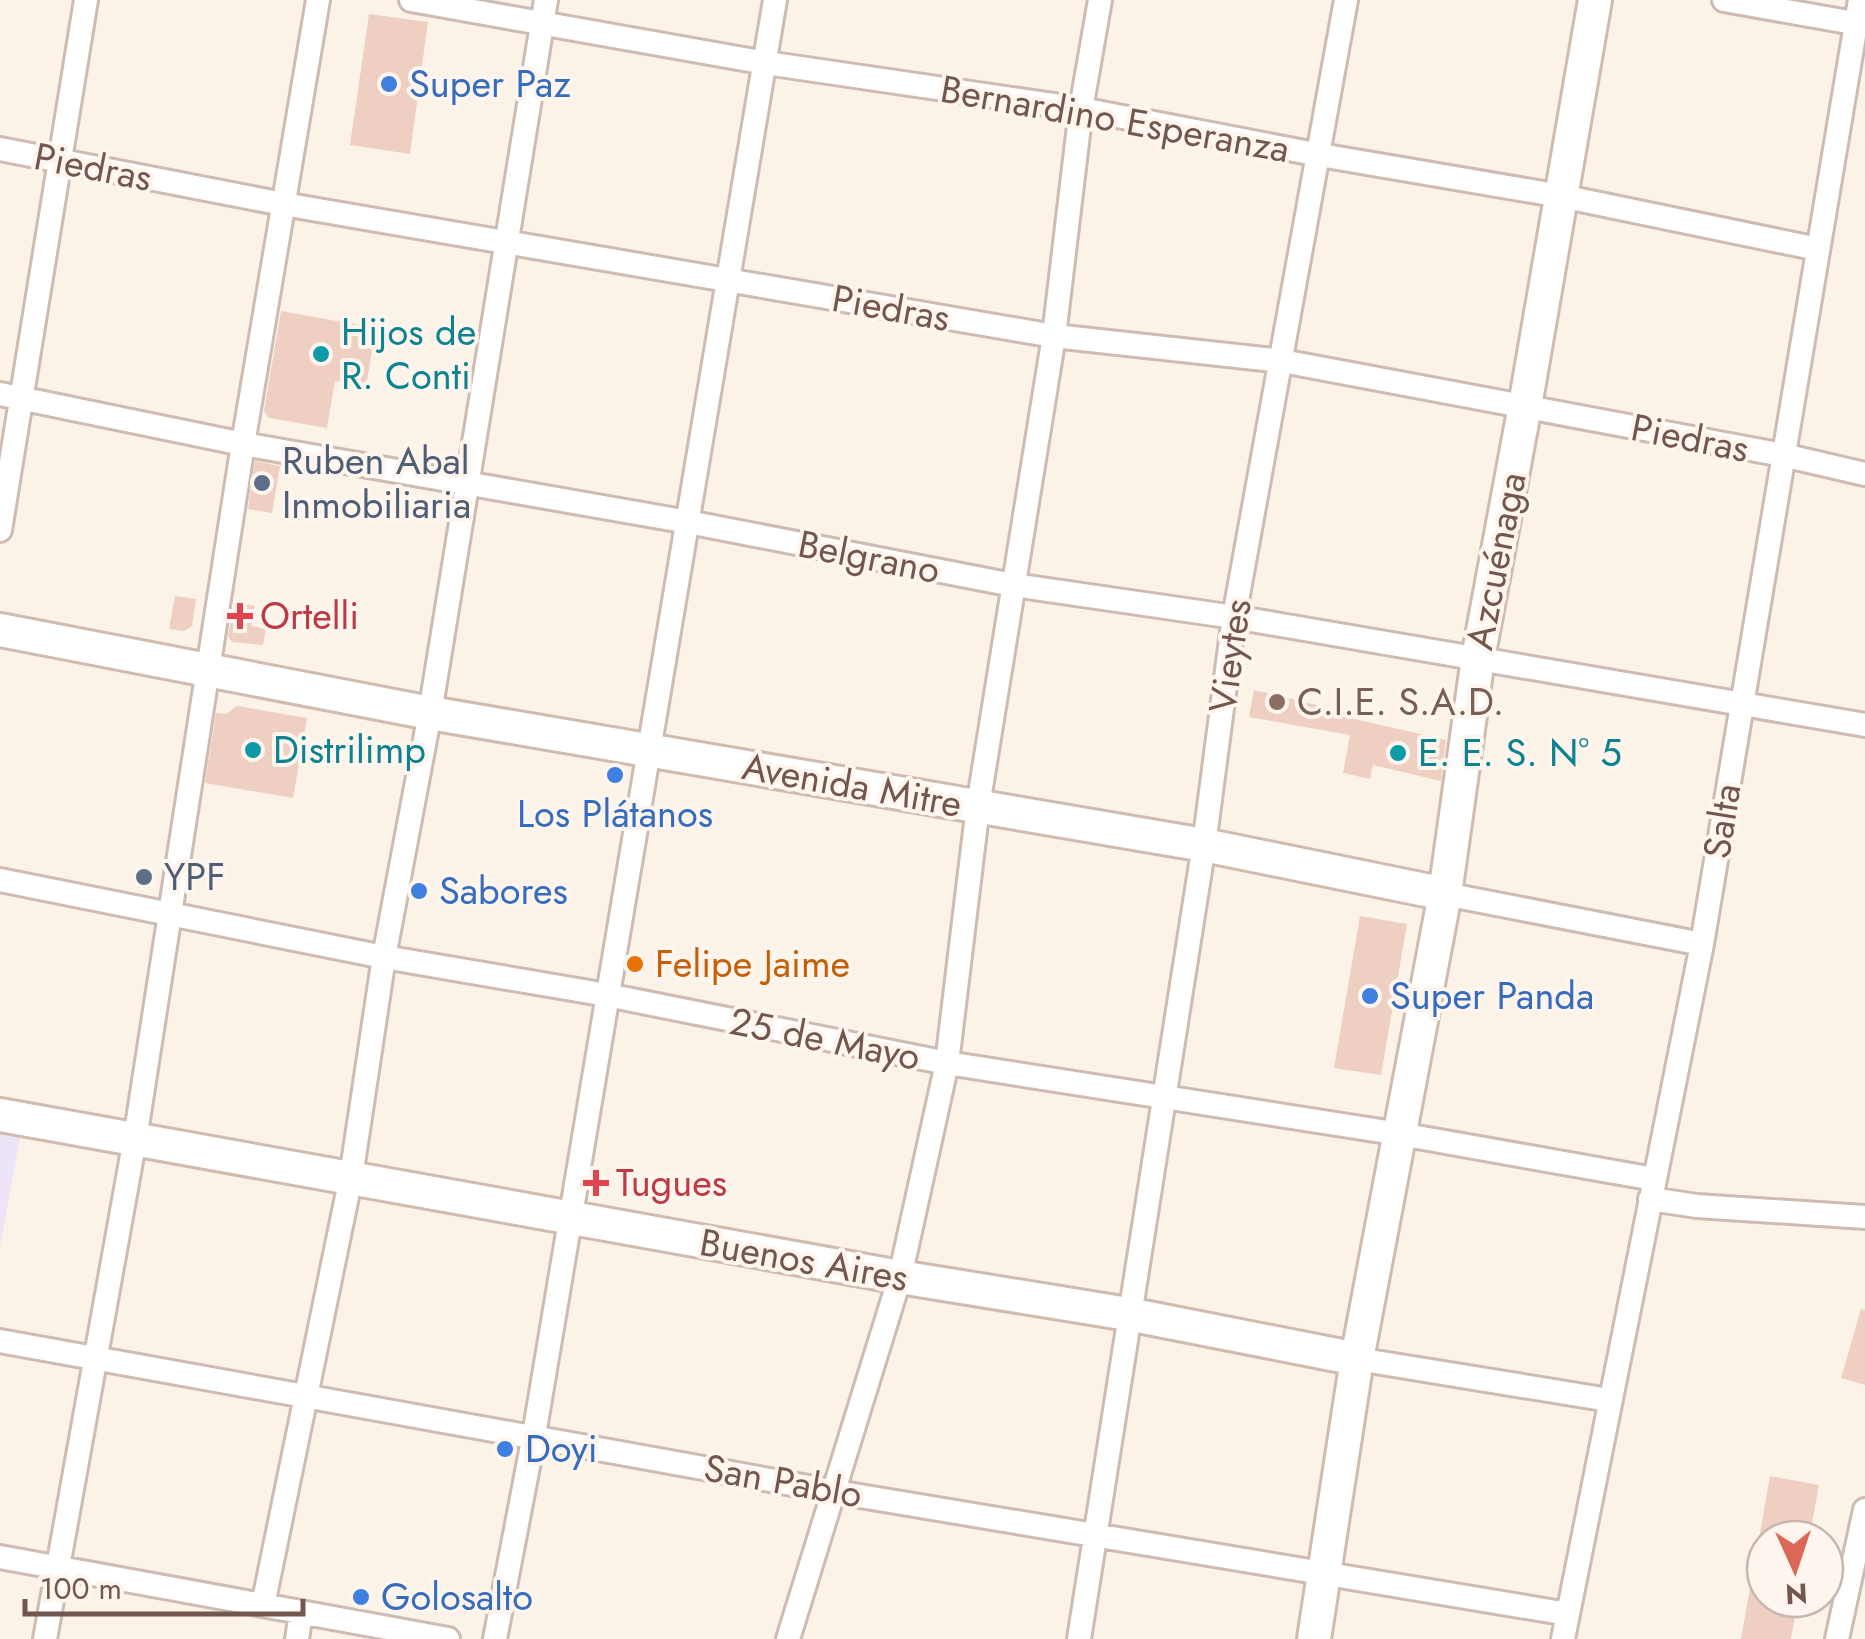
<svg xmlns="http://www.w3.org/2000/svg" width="1865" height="1639" viewBox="0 0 1865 1639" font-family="Jost,sans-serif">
  <rect width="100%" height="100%" fill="#fbf2e8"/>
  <path fill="#eee4f7" d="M0,1134L20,1138L0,1247Z"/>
  <path fill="#eecfc1" d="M369,14L428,22L410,154L350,145Z
    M281,311L376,328L366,386L335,381L327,428L269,418L264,411Z
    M255,461L280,466L272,513L248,509Z
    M175,596L196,599L192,626L184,631L169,629Z
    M234,602L255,606L251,626L266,629L263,645L232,642L228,637Z
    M1254,690L1351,713L1350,718L1446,740L1441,781L1373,765L1370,779L1343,773L1350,735L1249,717Z
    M237,706L307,718L293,798L205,783L216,713L226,714Z
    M1360,916L1407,924L1381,1075L1334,1068Z
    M1861,1309L1865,1310V1385L1841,1378Z
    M1770,1476L1819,1485L1809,1539H1759Z
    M1757,1548L1765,1549V1599H1798L1791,1639H1741Z"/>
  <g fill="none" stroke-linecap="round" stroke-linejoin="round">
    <defs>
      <path id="street" d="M411,0L766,63L1081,109L1320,155L1561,196L1818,249
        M1724,0L1865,25
        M0,149L283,204L1054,336L1282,361L1783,455L1865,474
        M0,394L243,444L688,522L1013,585L1234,617L1865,725
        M0,530L86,0
        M0,880L384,957L607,995L947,1063L1400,1134L1654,1179
        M1445,894L1702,944
        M1650,1199L1697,1206L1865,1217
        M0,1341L836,1492L1568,1614
        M1357,1359L1609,1400
        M0,1557L448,1639
        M263,1605L351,1177L384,957L430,713L546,0
        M45,1639L135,1139L243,444L318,0
        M297,1639L301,1613
        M495,1639L534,1435L775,0
        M788,1639L900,1277L947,1063L978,806L1054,336L1081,109L1100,0
        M1079,1639L1204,845L1234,617L1346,0
        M1563,1639L1702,944L1860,0
        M1837,1639L1865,1510"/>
      <path id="secondary" d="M0,630L430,713L1204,845L1445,894
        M0,1115L900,1277L1128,1314L1357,1359
        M1314,1639L1357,1359L1445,894L1478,658L1525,406L1595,0"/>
    </defs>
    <use href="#street" stroke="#cebbb1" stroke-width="28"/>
    <use href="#secondary" stroke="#d0bbaf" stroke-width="38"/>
    <use href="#street" stroke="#fff" stroke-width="22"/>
    <use href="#secondary" stroke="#fff" stroke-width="32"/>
  </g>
  <g fill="#3f7fe0" stroke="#fef6ee" stroke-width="4">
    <circle cx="389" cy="84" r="10"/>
    <circle cx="615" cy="775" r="10"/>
    <circle cx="419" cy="891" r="10"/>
    <circle cx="1370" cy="996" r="10"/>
    <circle cx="505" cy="1449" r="10"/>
    <circle cx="361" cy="1597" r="10"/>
  </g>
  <g fill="#0f9aa8" stroke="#fef6ee" stroke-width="4">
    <circle cx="321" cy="354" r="10"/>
    <circle cx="253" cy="750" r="10"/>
    <circle cx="1398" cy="753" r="10"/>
  </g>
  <g fill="#5c6f8a" stroke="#fef6ee" stroke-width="4">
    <circle cx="262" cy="483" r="10"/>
    <circle cx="144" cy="877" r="10"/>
  </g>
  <g fill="#e0444e" stroke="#fef6ee" stroke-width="4">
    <path d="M235 601h10v10h10v10h-10v10h-10v-10h-10v-10h10z"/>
    <path d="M591 1168h10v10h10v10h-10v10h-10v-10h-10v-10h10z"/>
  </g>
  <circle fill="#8d6e63" stroke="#fef6ee" stroke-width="4" cx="1277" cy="702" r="10"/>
  <circle fill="#e8710a" stroke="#fef6ee" stroke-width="4" cx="635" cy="964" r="10"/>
  <g text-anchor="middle" stroke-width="8" stroke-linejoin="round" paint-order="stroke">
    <g font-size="38" fill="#366cbe" stroke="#fef6ee" text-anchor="start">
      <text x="409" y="97">Super Paz</text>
      <text x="615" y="827" text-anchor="middle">Los Plátanos</text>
      <text x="439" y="904">Sabores</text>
      <text x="1390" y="1009">Super Panda</text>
      <text x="525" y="1462">Doyi</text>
      <text x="381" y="1610">Golosalto</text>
    </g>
    <g font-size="38" fill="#73574e" stroke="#fef6ee">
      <text transform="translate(1115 119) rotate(10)" y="13">Bernardino Esperanza</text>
      <text transform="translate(93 167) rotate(11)" y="13">Piedras</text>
      <text transform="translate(891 308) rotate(10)" y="13">Piedras</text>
      <text transform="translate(1690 438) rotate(11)" y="13">Piedras</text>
      <text transform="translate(869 557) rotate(11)" y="13">Belgrano</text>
      <text transform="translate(1496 561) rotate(-79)" y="13">Azcuénaga</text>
      <text transform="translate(1230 656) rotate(-82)" y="13">Vieytes</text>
      <text transform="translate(852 785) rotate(10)" y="13">Avenida Mitre</text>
      <text transform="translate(1722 821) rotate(-81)" y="13">Salta</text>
      <text transform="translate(825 1039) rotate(11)" y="13">25 de Mayo</text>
      <text transform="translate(804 1260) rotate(10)" y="13">Buenos Aires</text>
      <text transform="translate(783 1481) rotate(10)" y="13">San Pablo</text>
    </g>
    <g font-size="38" fill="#0d838f" stroke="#fef6ee" text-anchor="start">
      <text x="341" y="345">Hijos de<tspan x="341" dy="44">R. Conti</tspan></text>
      <text x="273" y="763">Distrilimp</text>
      <text x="1418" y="766">E. E. S. N° 5</text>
    </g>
    <g font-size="38" fill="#4e5e75" stroke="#fef6ee" text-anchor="start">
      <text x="282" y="474">Ruben Abal<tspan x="282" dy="44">Inmobiliaria</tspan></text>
      <text x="164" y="890">YPF</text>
    </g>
    <g font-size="38" fill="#be3a42" stroke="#fef6ee" text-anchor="start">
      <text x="260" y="629">Ortelli</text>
      <text x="616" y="1196">Tugues</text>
    </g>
    <g font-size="38" fill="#785e54" stroke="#fef6ee" text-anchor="start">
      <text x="1297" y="715">C.I.E. S.A.D.</text>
    </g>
    <g font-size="38" fill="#c56008" stroke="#fef6ee" text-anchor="start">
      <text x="655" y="977">Felipe Jaime</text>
    </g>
  </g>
  <g transform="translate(1795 1569) rotate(177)"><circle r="48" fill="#fef6ee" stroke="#c6b6ae" stroke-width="2.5"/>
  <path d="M0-8L18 38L0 25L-18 38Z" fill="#db6857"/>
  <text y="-15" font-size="28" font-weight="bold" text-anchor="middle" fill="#73574e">N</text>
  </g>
  <path d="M25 1599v15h278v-15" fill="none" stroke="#73574e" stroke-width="5"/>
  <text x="40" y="1599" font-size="30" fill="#73574e" stroke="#fef6ee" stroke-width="8" paint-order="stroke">100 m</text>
</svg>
